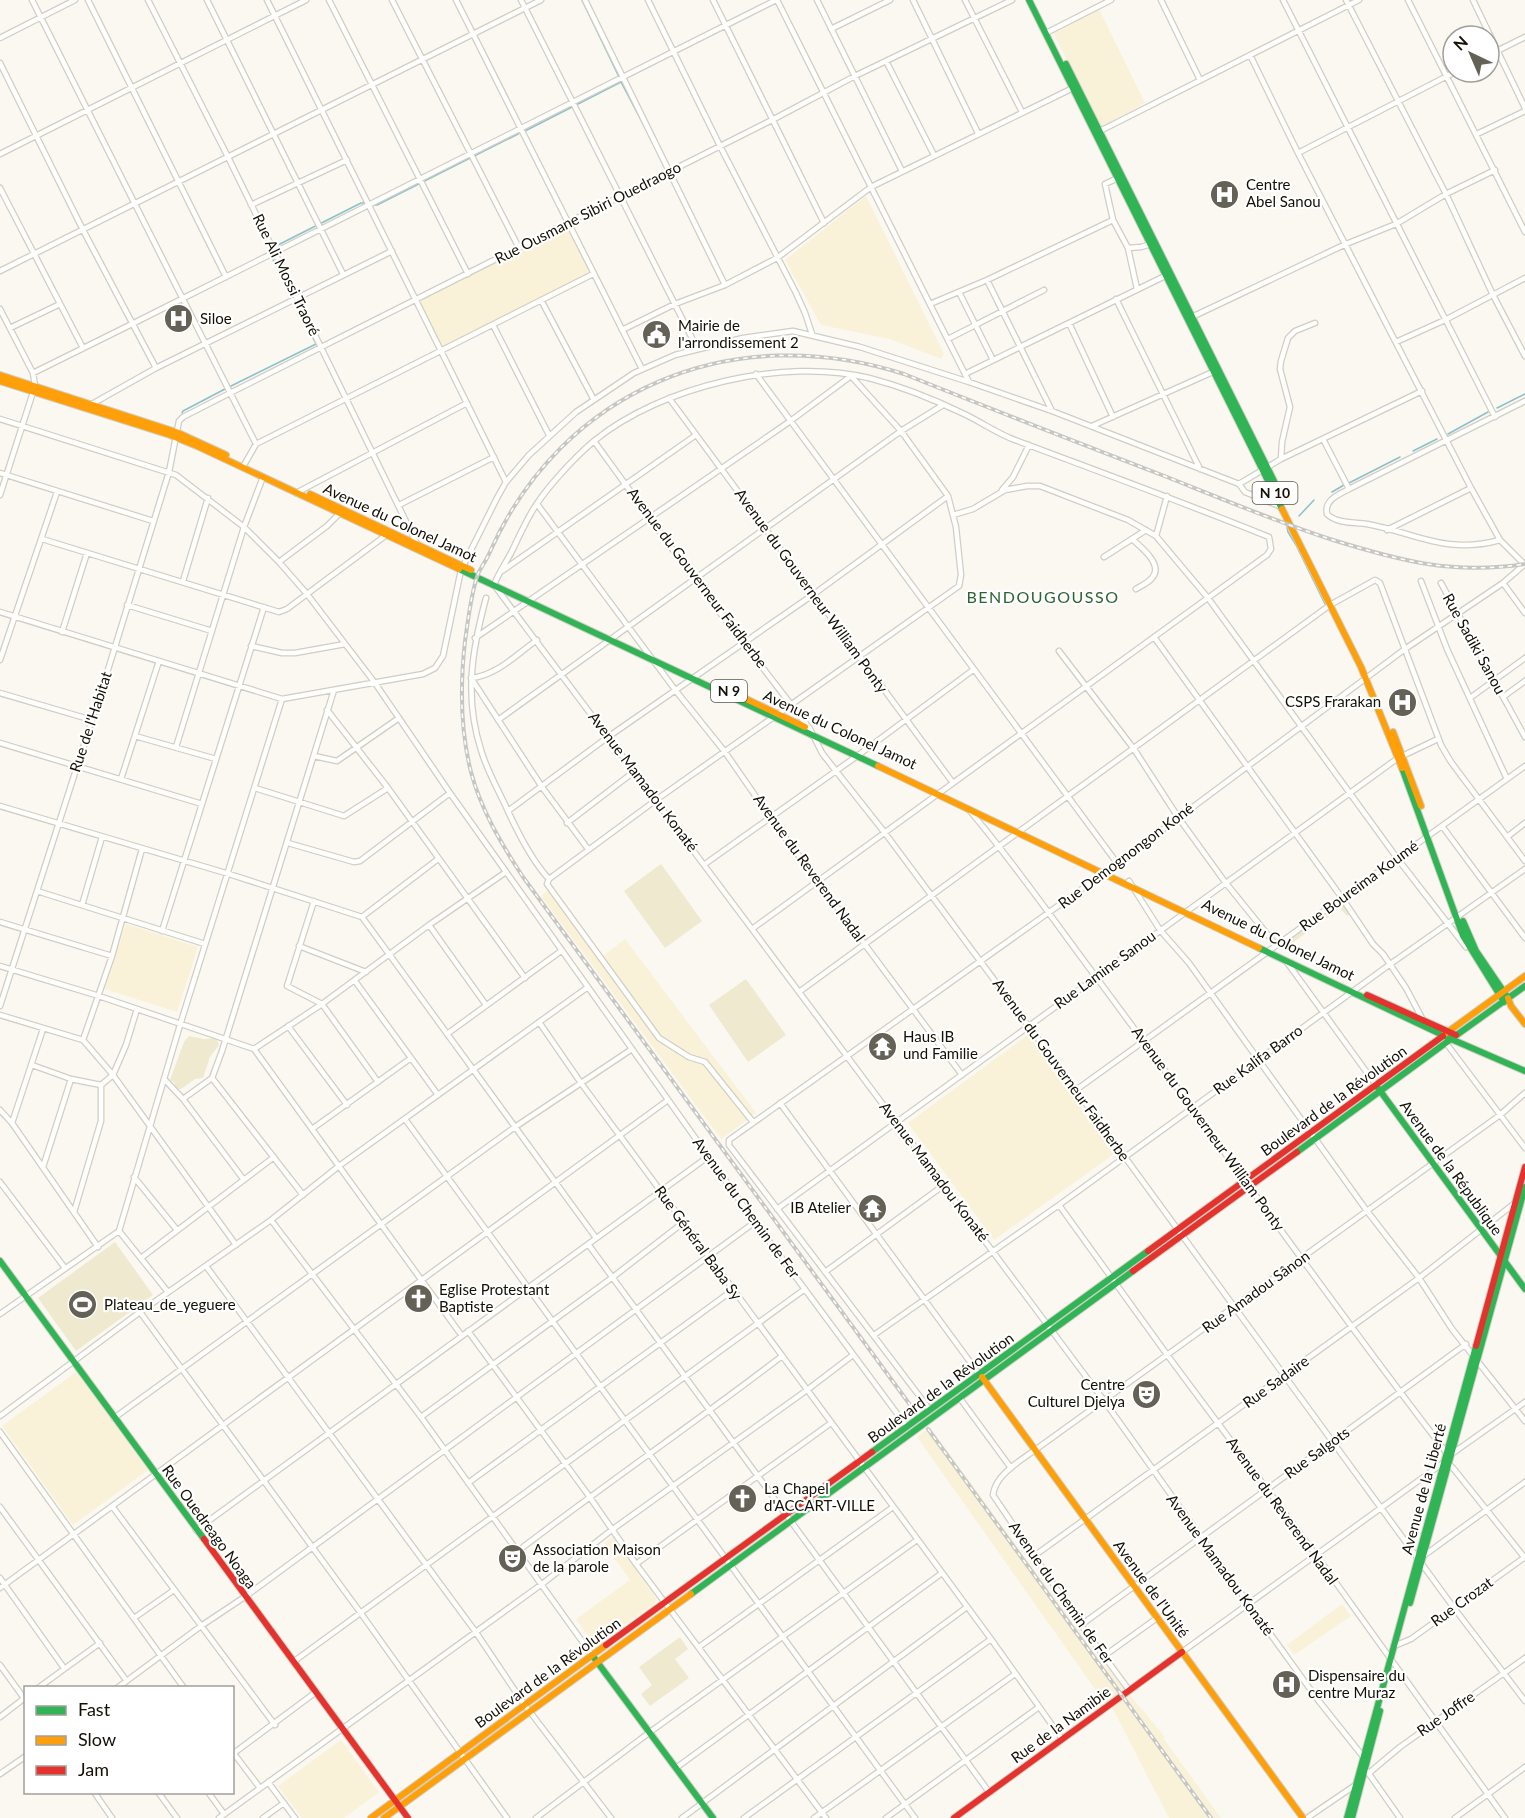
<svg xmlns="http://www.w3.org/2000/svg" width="1525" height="1818" viewBox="0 0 1525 1818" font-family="Lato,sans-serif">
  <rect width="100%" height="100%" fill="#faf8f1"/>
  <path fill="#f9f2d8" d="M1099,9L1145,103L1101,127L1053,32Z
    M866,196L944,354L941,359L890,339L821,325L785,260Z
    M568,222L593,274L442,350L417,299Z
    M552,887L603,956L625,939L756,1113L721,1139L541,896Z
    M126,924L198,947L177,1012L105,989Z
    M1028,1035L1114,1154L994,1240L908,1123Z
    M76,1372L148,1470L73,1525L2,1426Z
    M930,1427L1098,1657L1165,1737L1163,1738L1221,1818H1169L1114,1711L1102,1699L917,1437Z
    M613,1537L658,1601L595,1646L576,1619L630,1580L604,1543Z
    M1342,1604L1351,1616L1294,1655L1287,1645Z
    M341,1740L379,1792L344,1818H302L278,1786Z"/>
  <path fill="#efe9cf" d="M661,864L702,921L665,948L624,891Z
    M1342,899L1351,913L1347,916L1340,908L1288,946L1284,940Z
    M746,979L786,1035L748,1062L709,1005Z
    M189,1036L204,1039L216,1038L219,1045L210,1057L203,1078L195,1079L181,1089L174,1088L175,1083L170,1080L184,1042Z
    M115,1242L153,1295L76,1351L38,1298Z
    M680,1637L688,1649L675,1659L689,1678L650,1706L641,1694L652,1685L639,1667Z"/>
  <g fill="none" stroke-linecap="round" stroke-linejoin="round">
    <path stroke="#8bc1ca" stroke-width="1.5" d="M582,0L619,77
      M621,82L651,139
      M525,131L621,82
      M374,205H377L520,133
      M274,247L361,203H367
      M229,387L316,344L269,252L270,249
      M1497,408L1525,394
      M182,413L183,411L225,389
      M1448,434L1488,412
      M1413,451L1437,439
      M1349,483L1400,457
      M1332,492L1344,485
      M1299,516L1314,500
      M1287,527L1288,532L1296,545L1325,604"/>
    <defs>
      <path id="street" d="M32,0L256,444
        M88,0L226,277
        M148,0L228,157L418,546
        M207,0L343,274
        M267,0L506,482
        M329,0L468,274
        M392,0L519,248
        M456,0L642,369
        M521,0L697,348
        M585,0L725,285
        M648,0L720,146L796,293L805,313L812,334
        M713,0L824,223
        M777,0L969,382
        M817,0L902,171
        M913,0L978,133
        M965,0L1022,112
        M1161,0L1200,80
        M1283,0L1495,417
        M1346,0L1446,194L1493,295L1525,356
        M1408,0L1525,232
        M1473,0L1525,108
        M831,29L890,0
        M1046,33L1111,0
        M0,38L75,0
        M1250,55L1298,153L1471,488L1500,540L1524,564
        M1489,55L1525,37
        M886,61L934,155
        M0,63L83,230L156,368
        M1098,132L1359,0
        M1477,134L1525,111
        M1298,153L1455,72
        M0,154L306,0
        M0,188L83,348
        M251,205L347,160
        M1113,220L1128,248L1137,289
        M1128,248L1141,247L1151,244
        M0,271L541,0
        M987,280L1052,411
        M959,292L993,360
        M1116,299L1200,469
        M541,300L594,400
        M930,304L987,280L1113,220L1105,184L1120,177
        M0,309L33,373L35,386L0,495
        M1194,316L1346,244L1396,224L1446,194L1495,170
        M1069,323L1113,417
        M493,325L549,435
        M10,328L60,304
        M622,330L675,304L725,285L777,258L871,187L1073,88
        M948,339L1044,290
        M1396,342L1445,320L1525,278
        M33,373L132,324L776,0
        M756,374L1117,863
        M965,374L1167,275
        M669,398L953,783
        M92,404L156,368L392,251
        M0,419L176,475L244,527L279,562L307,594L375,683L450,793L755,1222L907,1427
        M1092,426L1215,371
        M1323,439L1349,489
        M594,441L694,579L810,729L822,753L836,771L885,833L1076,1090L1454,1608L1525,1701
        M1281,459L1282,442L1290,407L1280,369L1281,361L1288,338L1295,331L1315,323
        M243,467L256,444L593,274
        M0,473L153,521
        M1239,484L1281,459L1422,391
        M1002,490L1013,477L1029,445
        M296,493L467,403
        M537,504L676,691L725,752L770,817L962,1075
        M399,505L494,457
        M953,515L973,509L1005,490L1027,486H1040L1128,520L1156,536L1208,598L1397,858L1466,947
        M1387,530L1471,488
        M1156,536L1167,496
        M42,539L279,612L287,609L307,594L385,536
        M1132,539C1141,547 1164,565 1152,578C1148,583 1141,586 1136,589
        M1500,540C1445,555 1417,533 1367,524C1354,522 1337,524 1327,514C1324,500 1338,495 1349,489L1525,401
        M1104,557L1146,530
        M279,562L327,526L340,513
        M502,571L696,435
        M183,581L208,498
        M1421,581L1447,649L1507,779
        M1441,583L1525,737
        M1503,583L1525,613
        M127,605L212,631
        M0,612L282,699L423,674L435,668L443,656L461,570L497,498L506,482L529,455L576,412L634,373L675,355L743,338L793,331L860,347L969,382L1052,411L1239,484L1245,492L1279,506
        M62,632L87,553
        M1154,637L1342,898L1373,944L1383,954L1406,988L1423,1020
        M475,638L789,422L851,376L901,431L948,496L956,527L961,575L959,586L656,800L549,879C532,861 517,831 507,809C498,789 487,771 481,750C464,697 472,650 486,598
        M537,640C517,654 496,676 471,678L542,787L588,849
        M251,646L282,653H295L345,644
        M1059,651L1134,749L1178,817L1225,882L1276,945
        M0,660L57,492
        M0,693L92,720
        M1503,697L1525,681
        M1470,698L1525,658
        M327,710L388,788L525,978
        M498,720L901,431L943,405
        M135,736L216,759
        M0,743L202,804
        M176,747L244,527L263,477
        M314,756L337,761L399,718
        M121,779L159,661
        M255,788L344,816L388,788
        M0,806L229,874L362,917L596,1238
        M508,811L608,737L814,594L948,496
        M970,811C1015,864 1054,921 1096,977C1214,1135 1326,1297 1446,1452L1453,1453L1525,1402
        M567,823L635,771
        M1442,826L1525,938
        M1507,837L1525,823
        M288,843L354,862L360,861L450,793
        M705,864L857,756L973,670
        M549,879L547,884L659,1038L689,1057L705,1062L753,1122
        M1129,881L1160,930L1189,963L1367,1211L1419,1278L1452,1329L1525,1421
        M37,891L205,944
        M314,901L287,986L322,1004L378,1082
        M82,905L102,837
        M362,917L438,859
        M0,922L112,956
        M429,925L486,1005
        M752,929L1267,555L1271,549L1269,537C1185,503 1100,472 1015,440C996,433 980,421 962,413C933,399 900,386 869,378C785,357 661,386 594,441C575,457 550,484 536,505C526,520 519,537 511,553C505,564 498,574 494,585L752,929L1105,1402L1248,1603L1318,1700L1365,1759
        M162,931L264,607
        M299,946L366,972
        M1286,961L1376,1085
        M0,966L99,996L254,1049L462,1336
        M355,981L438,1095
        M799,992L1330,605L1375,580L1380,583L1441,745L1451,762L1525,861
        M0,1006L102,689L169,472L179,421L183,417L230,393L772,120L855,76L1012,0
        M0,1015L83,1040L113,1075L236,1245
        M539,1022L581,1083L991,1639L1062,1739
        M288,1026L347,1105
        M447,1034L561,951
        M83,1040L112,956L142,849
        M1446,1043L1525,1148
        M254,1049L322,1004L429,925L506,872
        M32,1065L71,1079L101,1085
        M212,1078L303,1195
        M165,1080L183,1099L244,1180
        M1076,1090L1525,766
        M183,1099L212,1078L222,1051L334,690
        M780,1103L979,1374
        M0,1110L12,1123L98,1247
        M405,1119L915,1818
        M12,1123L43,1029
        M312,1129L411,1058
        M43,1167L71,1079
        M134,1177L177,1230
        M0,1182L65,1268
        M1059,1205L1168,1356L1316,1555L1505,1818
        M777,1209L1398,758L1438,739
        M74,1212L101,1121V1085L113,1075L126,1045L137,1009
        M271,1220L421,1417L592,1655
        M119,1231L168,1292
        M588,1244L989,1792
        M141,1258L274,1157
        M206,1266L475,1631L524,1704L611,1818
        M825,1272L944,1185
        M140,1312L360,1612L507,1818
        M0,1314L119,1231L180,1025L282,699
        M468,1331L589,1496L636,1564L826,1818
        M874,1335L1059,1205L1389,965L1525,869
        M959,1397L1011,1468
        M930,1410L729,1145V1140L1107,871L1405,649L1503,583L1525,564
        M0,1416L140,1312L271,1220L339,1166L588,987
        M421,1417L613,1277L684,1222
        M114,1418L515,1127L632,1049
        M0,1432L184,1688
        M468,1483L733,1290
        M112,1506L275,1725
        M0,1507L126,1680
        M196,1530L709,1156
        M518,1551C605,1484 695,1423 782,1356
        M1034,1556L1419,1278L1515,1203
        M1422,1557L1525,1482
        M636,1564L831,1423
        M0,1578L64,1668
        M0,1588L668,1100
        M134,1618L174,1590
        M1081,1625L1466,1344
        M1394,1646L1411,1639L1525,1557
        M699,1647L893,1507
        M1182,1652L1443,1463L1449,1464L1453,1468L1525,1558
        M1104,1656L1157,1618
        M293,1662L805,1289
        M0,1665L26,1701
        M38,1688L100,1643
        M117,1688L201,1626L246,1596L755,1222
        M1129,1690L1081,1625L993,1495C995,1475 1020,1461 1035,1450L1432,1164L1500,1115L1525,1093
        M0,1717L26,1697
        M232,1751L260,1788
        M234,1753L316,1692
        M676,1768L942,1573
        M1367,1771L1400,1818
        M1369,1773L1400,1747L1525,1658
        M0,1774L26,1756
        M268,1782L295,1818
        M94,1792L112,1818
        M158,1792L177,1818
        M208,1792L224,1814
        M219,1818L542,1584L613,1529L807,1390L853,1355
        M263,1818L284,1803
        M536,1818L650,1732L917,1540
        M682,1818L967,1607
        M744,1818L991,1639
        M814,1818L1015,1674
        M886,1818L1039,1707
        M1307,1818L1357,1784
        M1455,1818L1525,1767"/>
      <path id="fast" d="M1029,0L1282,509
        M1066,64L1274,481
        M459,569L878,766
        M1402,768L1463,936L1504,1002
        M1463,921L1476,951L1508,998
        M1259,948L1451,1039L1525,986
        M1378,1088L1525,1289
        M1297,1152L1451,1039L1525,1071
        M0,1261L204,1539
        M872,1452L1148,1251
        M691,1594L1133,1271
        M1410,1603L1525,1187
        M592,1655L713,1818
        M1347,1818L1476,1346
        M1352,1818L1380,1711"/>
      <path id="slow" d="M0,375L176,432L226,455
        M0,381L170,435L197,446L459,569
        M310,494L471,570
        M1282,509L1361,667L1402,768
        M742,697L805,727
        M1393,732L1421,806
        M878,766L1259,948
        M1508,998L1511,1006L1525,1024
        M1445,1034L1525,976
        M982,1377L1303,1818
        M371,1818L606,1645
        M384,1818L691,1594"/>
      <path id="jam" d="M1367,995L1456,1035
        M1148,1251L1443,1036
        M1133,1271L1297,1152
        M1476,1346L1525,1167
        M204,1539L408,1818
        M606,1645L872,1452
        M954,1818L1182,1652"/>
    </defs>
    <use href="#street" stroke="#d0cec4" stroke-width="7"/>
    <use href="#fast" stroke="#d0cec4" stroke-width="8"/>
    <use href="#slow" stroke="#d0cec4" stroke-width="8"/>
    <use href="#jam" stroke="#d0cec4" stroke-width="8"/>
    <use href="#street" stroke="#fefefd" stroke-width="4.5"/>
    <use href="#fast" stroke="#30b455" stroke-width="6"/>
    <use href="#slow" stroke="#ff9f0a" stroke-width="6"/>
    <use href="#jam" stroke="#e5322d" stroke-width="6"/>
    <defs>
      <path id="rail" d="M916,1413L523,877C502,845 481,810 471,772C460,729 460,686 465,641C468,621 471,593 478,574C481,567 486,561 489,554C562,388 733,319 904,374C991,409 1079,443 1167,477C1222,499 1277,522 1333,540C1401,561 1453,575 1525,564
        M928,1429L1211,1818"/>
    </defs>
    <use href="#rail" stroke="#c6c6c3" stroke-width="4"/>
    <use href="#rail" stroke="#fff" stroke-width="1.5" stroke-dasharray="4.5" stroke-linecap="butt"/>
  </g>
  <defs>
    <symbol id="hospital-disc" viewBox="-11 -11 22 22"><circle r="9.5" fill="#646157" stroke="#fff"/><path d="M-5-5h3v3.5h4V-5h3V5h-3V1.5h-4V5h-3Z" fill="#fff"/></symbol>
    <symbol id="civic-disc" viewBox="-11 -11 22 22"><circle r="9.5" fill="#646157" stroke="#fff"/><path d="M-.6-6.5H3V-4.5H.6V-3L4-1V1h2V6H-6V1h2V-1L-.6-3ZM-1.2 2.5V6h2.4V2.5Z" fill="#fff"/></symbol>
    <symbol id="temple-disc" viewBox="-11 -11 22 22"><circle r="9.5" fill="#646157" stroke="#fff"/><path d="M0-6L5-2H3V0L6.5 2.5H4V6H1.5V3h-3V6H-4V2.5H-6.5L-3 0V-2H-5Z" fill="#fff"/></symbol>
    <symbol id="church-disc" viewBox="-11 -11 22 22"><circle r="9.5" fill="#646157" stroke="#fff"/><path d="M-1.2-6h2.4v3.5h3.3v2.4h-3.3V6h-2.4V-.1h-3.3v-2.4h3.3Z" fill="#fff"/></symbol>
    <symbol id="stadium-disc" viewBox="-11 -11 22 22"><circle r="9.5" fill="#646157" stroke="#fff"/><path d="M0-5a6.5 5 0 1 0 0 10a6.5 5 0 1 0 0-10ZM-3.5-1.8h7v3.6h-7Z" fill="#fff"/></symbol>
    <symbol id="theatre-disc" viewBox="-11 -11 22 22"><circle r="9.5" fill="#646157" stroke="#fff"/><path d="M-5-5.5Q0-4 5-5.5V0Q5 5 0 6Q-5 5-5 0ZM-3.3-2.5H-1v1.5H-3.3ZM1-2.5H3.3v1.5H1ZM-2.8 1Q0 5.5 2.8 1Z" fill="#fff"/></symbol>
  </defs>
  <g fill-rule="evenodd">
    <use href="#hospital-disc" x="1208" y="178" width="33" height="33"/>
    <use href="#hospital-disc" x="162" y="302" width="33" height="33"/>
    <use href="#civic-disc" x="640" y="318" width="33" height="33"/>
    <use href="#hospital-disc" x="1386" y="686" width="33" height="33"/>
    <use href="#temple-disc" x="866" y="1030" width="33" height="33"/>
    <use href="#temple-disc" x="856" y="1192" width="33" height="33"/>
    <use href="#church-disc" x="402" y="1282" width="33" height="33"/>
    <use href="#stadium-disc" x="66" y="1288" width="33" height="33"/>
    <use href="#theatre-disc" x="1130" y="1378" width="33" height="33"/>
    <use href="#church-disc" x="726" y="1482" width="33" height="33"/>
    <use href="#theatre-disc" x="496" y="1542" width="33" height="33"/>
    <use href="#hospital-disc" x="1270" y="1668" width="33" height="33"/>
  </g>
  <g text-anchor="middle" stroke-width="4.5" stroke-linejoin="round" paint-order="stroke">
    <g fill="#fff" stroke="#5a584f" stroke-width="1.5">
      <rect x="1252.5" y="482" width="45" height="22" rx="4.5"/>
      <rect x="711" y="680" width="36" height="22" rx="4.5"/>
    </g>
    <g font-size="14" font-weight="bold" fill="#131004">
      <text x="1275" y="498">N 10</text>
      <text x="729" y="696">N 9</text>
    </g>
    <g font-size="15" fill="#131004" stroke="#fff" text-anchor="start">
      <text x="1246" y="190">Centre<tspan x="1246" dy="17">Abel Sanou</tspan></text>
      <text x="200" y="324">Siloe</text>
      <text x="678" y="331">Mairie de<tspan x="678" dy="17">l'arrondissement 2</tspan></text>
      <text x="1381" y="707" text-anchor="end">CSPS Frarakan</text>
      <text x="903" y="1042">Haus IB<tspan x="903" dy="17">und Familie</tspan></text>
      <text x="851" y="1213" text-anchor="end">IB Atelier</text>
      <text x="439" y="1295">Eglise Protestant<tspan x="439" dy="17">Baptiste</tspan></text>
      <text x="104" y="1310">Plateau_de_yeguere</text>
      <text x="1125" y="1390" text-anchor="end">Centre<tspan x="1125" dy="17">Culturel Djelya</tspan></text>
      <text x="764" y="1494">La Chapel<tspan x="764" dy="17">d'ACCART-VILLE</tspan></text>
      <text x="533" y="1555">Association Maison<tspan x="533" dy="17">de la parole</tspan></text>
      <text x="1308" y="1681">Dispensaire du<tspan x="1308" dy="17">centre Muraz</tspan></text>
    </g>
    <g font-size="15" fill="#131004" stroke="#fff">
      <text transform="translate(588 213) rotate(-27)" y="5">Rue Ousmane Sibiri Ouedraogo</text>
      <text transform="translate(286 275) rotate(64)" y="5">Rue Ali Mossi Traoré</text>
      <text transform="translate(400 523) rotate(25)" y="5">Avenue du Colonel Jamot</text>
      <text transform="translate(697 578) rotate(53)" y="5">Avenue du Gouverneur Faidherbe</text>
      <text transform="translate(811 591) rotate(54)" y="5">Avenue du Gouverneur William Ponty</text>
      <text transform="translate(1474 644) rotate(61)" y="5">Rue Sadiki Sanou</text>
      <text transform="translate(91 722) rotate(-72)" y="5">Rue de l'Habitat</text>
      <text transform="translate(840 730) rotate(25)" y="5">Avenue du Colonel Jamot</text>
      <text transform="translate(643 782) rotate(53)" y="5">Avenue Mamadou Konaté</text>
      <text transform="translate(1126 856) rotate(-37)" y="5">Rue Demognongon Koné</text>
      <text transform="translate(809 868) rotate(54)" y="5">Avenue du Reverend Nadal</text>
      <text transform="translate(1359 886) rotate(-36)" y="5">Rue Boureima Koumé</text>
      <text transform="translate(1278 940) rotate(26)" y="5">Avenue du Colonel Jamot</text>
      <text transform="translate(1105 970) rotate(-36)" y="5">Rue Lamine Sanou</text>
      <text transform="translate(1258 1060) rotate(-36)" y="5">Rue Kalifa Barro</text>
      <text transform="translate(1061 1070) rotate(54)" y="5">Avenue du Gouverneur Faidherbe</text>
      <text transform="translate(1334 1101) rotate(-36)" y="5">Boulevard de la Révolution</text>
      <text transform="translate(1208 1129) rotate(54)" y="5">Avenue du Gouverneur William Ponty</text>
      <text transform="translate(1451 1168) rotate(54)" y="5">Avenue de la République</text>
      <text transform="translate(934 1172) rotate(53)" y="5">Avenue Mamadou Konaté</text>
      <text transform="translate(746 1208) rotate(54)" y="5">Avenue du Chemin de Fer</text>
      <text transform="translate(698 1243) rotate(54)" y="5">Rue Général Baba Sy</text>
      <text transform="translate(1256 1292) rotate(-36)" y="5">Rue Amadou Sânon</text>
      <text transform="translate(1276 1382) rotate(-36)" y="5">Rue Sadaire</text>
      <text transform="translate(941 1388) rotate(-36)" y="5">Boulevard de la Révolution</text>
      <text transform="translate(1317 1453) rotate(-36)" y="5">Rue Salgots</text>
      <text transform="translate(1424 1489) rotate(-75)" y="5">Avenue de la Liberté</text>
      <text transform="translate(1282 1511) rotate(54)" y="5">Avenue du Reverend Nadal</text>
      <text transform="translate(209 1527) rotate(54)" y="5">Rue Ouedreago Noaga</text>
      <text transform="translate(1220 1565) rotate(54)" y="5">Avenue Mamadou Konaté</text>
      <text transform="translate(1151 1589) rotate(54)" y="5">Avenue de l'Unité</text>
      <text transform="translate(1061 1593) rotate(55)" y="5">Avenue du Chemin de Fer</text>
      <text transform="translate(1462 1602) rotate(-36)" y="5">Rue Crozat</text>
      <text transform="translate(548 1673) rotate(-36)" y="5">Boulevard de la Révolution</text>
      <text transform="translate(1446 1714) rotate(-35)" y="5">Rue Joffre</text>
      <text transform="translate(1061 1725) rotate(-36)" y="5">Rue de la Namibie</text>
    </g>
    <g font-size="16" letter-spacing="1.5" fill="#2c6330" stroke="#fff">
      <text x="1043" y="603">BENDOUGOUSSO</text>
    </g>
  </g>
  <rect x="24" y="1686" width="210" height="108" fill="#ffffff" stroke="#a19f9b" stroke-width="1.5"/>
  <rect x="36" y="1706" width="30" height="9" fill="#30b455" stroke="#a19f9b" stroke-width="1.5"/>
  <text x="78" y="1716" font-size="18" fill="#131004">Fast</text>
  <rect x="36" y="1736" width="30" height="9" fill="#ff9f0a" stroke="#a19f9b" stroke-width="1.5"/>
  <text x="78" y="1746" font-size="18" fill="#131004">Slow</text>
  <rect x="36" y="1766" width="30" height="9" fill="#e5322d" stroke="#a19f9b" stroke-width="1.5"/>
  <text x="78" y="1776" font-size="18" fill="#131004">Jam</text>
  <g transform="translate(1471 54) rotate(316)"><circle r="28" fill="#ffffff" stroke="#a19f9b" stroke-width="1.5"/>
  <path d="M0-4.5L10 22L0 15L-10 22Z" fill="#646157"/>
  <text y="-9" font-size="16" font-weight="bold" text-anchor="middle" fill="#131004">N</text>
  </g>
</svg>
